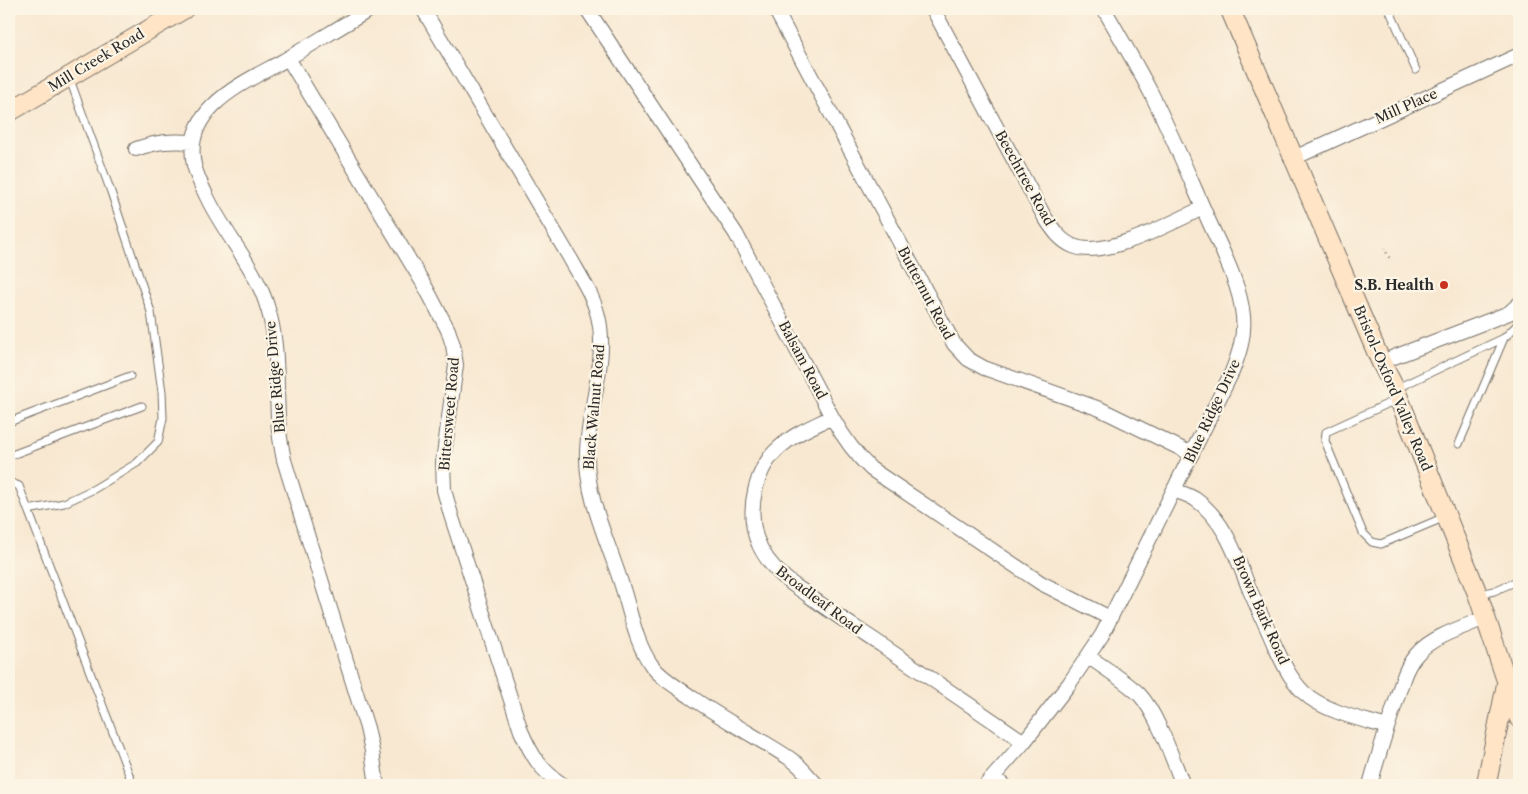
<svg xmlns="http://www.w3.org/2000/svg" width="1528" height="794" viewBox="0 0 1528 794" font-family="'Libre Caslon Text',serif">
  <rect width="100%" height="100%" fill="#fcf5e5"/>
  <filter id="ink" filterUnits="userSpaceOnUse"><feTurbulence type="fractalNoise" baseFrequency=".02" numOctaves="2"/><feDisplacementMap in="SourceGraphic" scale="10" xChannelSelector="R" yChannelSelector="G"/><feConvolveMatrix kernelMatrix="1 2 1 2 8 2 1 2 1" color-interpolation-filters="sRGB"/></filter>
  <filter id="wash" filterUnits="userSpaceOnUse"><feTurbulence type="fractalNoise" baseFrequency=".0096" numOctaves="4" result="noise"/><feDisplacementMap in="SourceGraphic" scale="20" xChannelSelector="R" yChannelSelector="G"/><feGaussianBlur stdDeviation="1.12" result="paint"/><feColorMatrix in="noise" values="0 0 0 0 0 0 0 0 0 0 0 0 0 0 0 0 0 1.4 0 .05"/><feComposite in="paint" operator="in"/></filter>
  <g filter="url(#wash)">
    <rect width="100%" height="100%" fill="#f8e8d1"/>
  </g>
  <g filter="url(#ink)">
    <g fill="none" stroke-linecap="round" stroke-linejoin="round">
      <defs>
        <path id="lane" d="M1389,9L1416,70
          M1395,389L1504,338L1519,323
          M1398,399L1326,432L1325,441L1363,533L1372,542L1381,544L1445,517
          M9,422L130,376
          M1459,444L1504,338
          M9,456L142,406
          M9,482L19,486L133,785
          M28,510L64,503L94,489L137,463L158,442L163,418L162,392L151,312L111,192L69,77
          M1480,594L1494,591L1519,580"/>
        <path id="street" d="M371,9C341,26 313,44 283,61C244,83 182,108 194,165C197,178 204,191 210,203C228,238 257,270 268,309C280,348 275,390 279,430C280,440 282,450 284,460L367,728L372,751L377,785
          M423,9L570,258C580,276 593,295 598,316C609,359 587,411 587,454C586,500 610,545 623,589C631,614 636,644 652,666C662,679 677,687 691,697C711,711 733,724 755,737C768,745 783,753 796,763C804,770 810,778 817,785
          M587,9L736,234L832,417C843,437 855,454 871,469L1041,583L1110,618
          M775,9L954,344L968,359L984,368L1100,409L1192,454
          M933,9L1044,216C1052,228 1059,240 1073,246C1105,260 1172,222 1203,208
          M288,58L426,288L448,330L453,345L456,365L443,462L444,490L451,515L521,731C532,756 540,770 563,785
          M136,149C159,141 169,141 193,142
          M1294,158L1519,55
          M1381,362L1509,313L1519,304
          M832,417C814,426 795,433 780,447C756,467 747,507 756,537C761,552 772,567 784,577C791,584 800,589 808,595C832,613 858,629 883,646C930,678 977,710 1024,742
          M1174,490C1181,493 1188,495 1195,499C1225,520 1236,556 1249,588C1257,607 1266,625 1274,644C1283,663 1292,684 1309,697C1331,713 1361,719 1387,727
          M1089,657C1106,669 1124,680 1139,694C1157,713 1173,760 1183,785
          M993,777L1003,785
          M986,785L1024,742L1069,684L1102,635L1232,372C1239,354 1245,336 1243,316C1240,283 1220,247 1207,217C1189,176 1172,135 1152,95C1137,66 1120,37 1104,9
          M1370,785C1378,756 1387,727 1397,698C1402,682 1406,665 1418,653C1433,636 1464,627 1485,618"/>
        <path id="secondary" d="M1230,9L1381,362L1395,389L1478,595L1519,718
          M9,112L184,9
          M1486,785L1507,682"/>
      </defs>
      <use href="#lane" stroke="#736d65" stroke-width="9"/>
      <use href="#street" stroke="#736d65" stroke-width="16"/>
      <use href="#secondary" stroke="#736d65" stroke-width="21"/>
      <path stroke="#736d65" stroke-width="2.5" stroke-dasharray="1 4" stroke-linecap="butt" d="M1384,248L1390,259"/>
      <use href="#lane" stroke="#fff" stroke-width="7"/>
      <use href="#street" stroke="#fff" stroke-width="14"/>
      <use href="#secondary" stroke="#ffe4c6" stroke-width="19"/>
    </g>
  </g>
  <circle fill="#c8321e" stroke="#fcf5e5" stroke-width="2" cx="1444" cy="285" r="5"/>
  <g text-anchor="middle" stroke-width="4.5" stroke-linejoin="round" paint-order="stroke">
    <g font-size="14" fill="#2b2b2b" stroke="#fcf5e5">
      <text transform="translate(96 60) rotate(-31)" y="5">Mill Creek Road</text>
      <text transform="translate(1406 106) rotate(-24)" y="5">Mill Place</text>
      <text transform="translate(1025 178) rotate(61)" y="5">Beechtree Road</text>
      <text transform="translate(926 293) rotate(62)" y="5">Butternut Road</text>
      <text transform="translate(803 360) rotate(62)" y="5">Balsam Road</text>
      <text transform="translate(275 377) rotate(-95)" y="5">Blue Ridge Drive</text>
      <text transform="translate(1393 388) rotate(67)" y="5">Bristol-Oxford Valley Road</text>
      <text transform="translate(594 407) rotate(-85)" y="5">Black Walnut Road</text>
      <text transform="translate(1212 411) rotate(-65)" y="5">Blue Ridge Drive</text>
      <text transform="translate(449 414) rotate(-85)" y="5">Bittersweet Road</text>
      <text transform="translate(819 600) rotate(37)" y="5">Broadleaf Road</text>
      <text transform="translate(1261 610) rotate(66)" y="5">Brown Bark Road</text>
    </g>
    <g font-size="14" font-weight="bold" fill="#2b2b2b" stroke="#fcf5e5" text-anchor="end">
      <text x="1434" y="290">S.B. Health</text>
    </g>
  </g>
  <rect width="1528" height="794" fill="none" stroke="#fcf5e5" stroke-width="30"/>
</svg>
